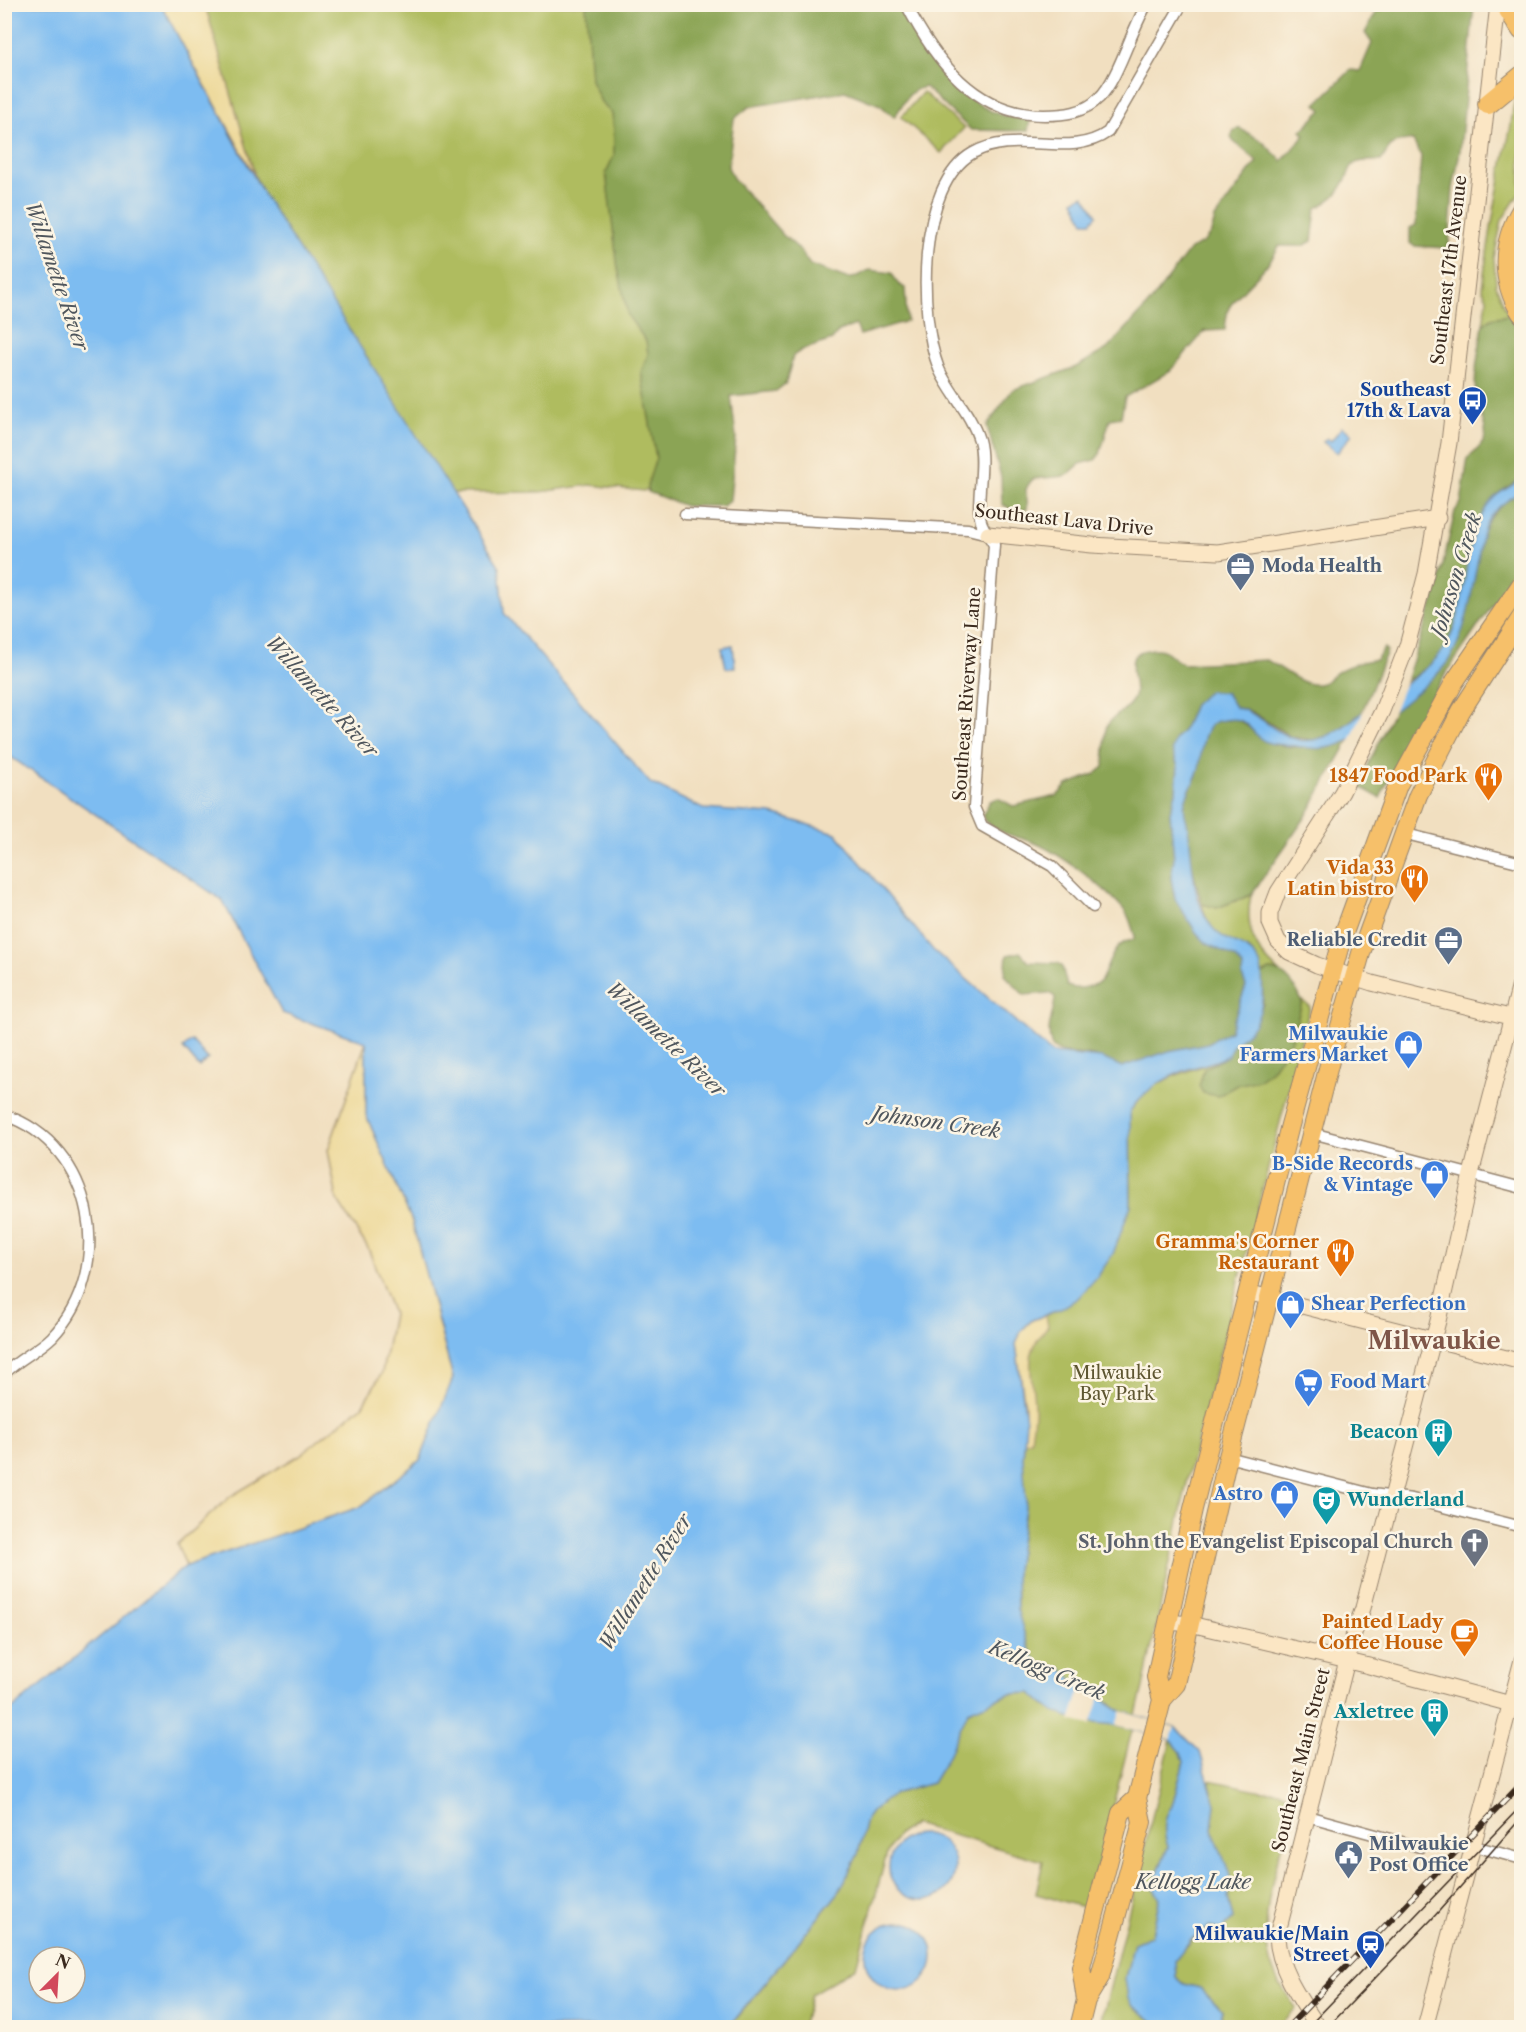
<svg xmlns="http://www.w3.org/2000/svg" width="1526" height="2032" viewBox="0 0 1526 2032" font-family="'Libre Caslon Text',serif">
  <rect width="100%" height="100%" fill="#fcf5e5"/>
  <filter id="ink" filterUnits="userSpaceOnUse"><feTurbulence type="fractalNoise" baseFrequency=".0167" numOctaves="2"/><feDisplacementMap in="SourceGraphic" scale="12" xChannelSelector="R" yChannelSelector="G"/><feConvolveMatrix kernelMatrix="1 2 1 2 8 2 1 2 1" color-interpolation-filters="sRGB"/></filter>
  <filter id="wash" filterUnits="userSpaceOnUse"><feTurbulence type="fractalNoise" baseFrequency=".008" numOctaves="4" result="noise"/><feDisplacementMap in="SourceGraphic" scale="24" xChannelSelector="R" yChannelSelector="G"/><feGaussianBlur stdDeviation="1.35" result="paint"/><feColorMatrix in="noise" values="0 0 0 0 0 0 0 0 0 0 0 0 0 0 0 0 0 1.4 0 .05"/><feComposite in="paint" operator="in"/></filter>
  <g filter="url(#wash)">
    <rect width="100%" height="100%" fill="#f1dfc0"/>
    <path fill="#afbc5e" stroke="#75733e" stroke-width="1.5" d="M205,5H599L669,451L662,479L644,491L590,485L539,492L452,493L264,195L255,176Z
      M1521,86V191L1502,220L1494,258L1496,285L1508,315L1491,318L1483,325L1487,298L1482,288C1489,238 1497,189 1508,140C1513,122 1511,102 1521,86Z
      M923,92L964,128L941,153L901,117Z
      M1251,895C1244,927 1254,950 1278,971L1270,970L1262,974C1255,938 1236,953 1216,933C1208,925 1205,914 1202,904L1217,908Z
      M1286,987L1310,1007L1191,1464L1143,1687L1087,1908L1036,1894L1043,1861L914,1824C901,1831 893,1839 887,1853L856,1967L811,1994L802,2027L729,2028L839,1892L858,1854L866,1819L871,1812L893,1794L932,1783L946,1760L968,1711L1009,1694L1031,1693L1054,1712L1114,1706L1074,1681L1061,1669L1043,1666L1034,1658L1023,1634L1017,1609L1016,1570L1025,1511L1023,1457L1026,1421L1016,1344L1040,1319L1078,1298L1131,1205L1130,1111L1146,1091L1169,1078L1216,1061Z
      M1171,1740L1181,1752L1184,1762L1172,1806L1168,1847L1152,1886L1160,1898C1156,1911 1156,1924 1151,1936L1134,1943L1125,1978L1132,2005L1161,2027L1100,2028Z
      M1209,1780L1262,1791H1279L1295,1798C1282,1849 1252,1922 1274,1973C1279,1985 1288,1996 1296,2008L1277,2027H1221L1222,2010L1200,1988L1184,1984L1176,1977L1175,1961C1193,1936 1203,1929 1233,1919L1228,1898L1231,1886L1212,1829L1215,1804Z"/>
    <path fill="#8ba455" stroke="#63673a" stroke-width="1.5" d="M586,5H900C919,37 955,94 989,110C1002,117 1016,118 1030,120L1028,131L971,130L925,87C906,90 905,104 894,117L880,105L845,91L749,107L734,119L728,167L733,178L783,235L799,249L810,265L846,278H853L869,270L892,273L898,284L905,288L907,321L860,335L856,325L839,331L832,340L802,350L793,356L786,383L776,391L731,396L736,437L730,500L723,506H685L648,492L647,486L656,458L641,372L648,354L646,341L628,316L618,269L606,173L614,155V132L612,114L601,102L591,80Z
      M1386,5H1474L1460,151L1453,189L1449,244L1446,248L1414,246L1410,243V228L1416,225L1421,156L1413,141C1394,138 1390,146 1381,161C1341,159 1357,168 1338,192C1333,199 1323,204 1316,209L1312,241L1303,246H1279C1267,271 1246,284 1230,306C1226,312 1226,323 1225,330L1205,331L1170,371L1125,397L1121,417L1110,419L1100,454L1095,460L1080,464L1066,476L1033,479C1019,494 1030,495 1027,509C1018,513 1010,509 1002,504L1001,477L987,426L1012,390L1076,367L1107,349L1149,304L1190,249L1203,243L1211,233L1215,218L1257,161L1233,141L1231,137L1234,130L1239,128L1262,141L1282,161L1305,135L1301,131L1322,110L1316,104L1351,70L1360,71L1372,43L1365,33L1378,9L1383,10Z
      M1508,315L1521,333V479L1500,492L1491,501C1479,543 1466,612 1444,648C1435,663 1421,673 1406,681L1438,587L1455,511L1461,503L1468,458C1500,433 1479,425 1476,395C1473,373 1480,347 1483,325L1491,318Z
      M1521,491V563L1445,675L1409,736L1380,798L1358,786L1394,710L1440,671L1477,564L1482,533L1488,521L1502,504Z
      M1384,648L1387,651L1362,712L1332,735L1313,740L1291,737L1252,712L1235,707L1228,696L1194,705L1183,731L1175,739V759L1178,766L1176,793L1170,812L1174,858L1171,878L1175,899L1206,943L1236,958L1243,967L1242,976L1246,986L1230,1031L1208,1043L1169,1051L1122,1067C1112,1065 1101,1057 1087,1055C1077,1054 1055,1055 1051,1044C1045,1028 1055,1011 1055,997L1049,993L1024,995L1005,975L1007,955L1020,952L1029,962L1058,963L1062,966L1067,986C1079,991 1088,987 1100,982C1109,968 1111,942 1133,940L1135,936C1132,929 1130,917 1125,911C1107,889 1061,854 1035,843C1017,835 996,836 982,816L990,801L998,798L1013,806L1057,796L1067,785L1095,774L1104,767L1106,728C1111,715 1129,711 1134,697C1139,681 1120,653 1147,650C1152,649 1160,648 1165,651C1172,656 1176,661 1184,664L1266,660C1280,666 1291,678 1307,683C1321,687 1327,681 1336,673C1343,667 1368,659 1376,660Z
      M1235,719C1249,723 1254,735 1266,741C1278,748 1323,749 1337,745C1342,744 1345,741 1350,739L1305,818L1251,895L1217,908L1202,904C1195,881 1180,824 1185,802C1188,790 1197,780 1199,767C1201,755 1201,726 1217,721C1222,720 1229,720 1235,719Z
      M1270,970C1286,971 1297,988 1302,1002L1292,1039L1272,1070L1258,1080L1237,1085L1218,1096L1203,1093L1199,1086L1204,1069L1222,1059L1233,1043L1243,1037L1263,1004L1262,974Z"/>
    <path fill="#eeda9e" stroke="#94825e" stroke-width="1.5" d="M161,5H205L255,176Z
      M366,1042V1115L412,1221L453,1379L420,1460L360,1507L186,1566L177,1544L231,1496L300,1455L362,1406L382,1373L393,1314L368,1248L337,1200L328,1150Z
      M1046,1315L1048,1326C1021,1356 1033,1370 1034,1406C1035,1417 1032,1429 1031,1440L1024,1442L1025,1406L1016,1344L1021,1331L1032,1320Z"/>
    <path fill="#7dbcf1" stroke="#5c7388" stroke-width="1.5" fill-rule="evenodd" d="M5,5H161L264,195L500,567L504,613L650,783L703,809L772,814L836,833L933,950L1052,1053L1102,1058L1122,1067L1169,1051L1208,1043L1230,1031L1246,986L1242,976L1243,967L1236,958L1206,943L1196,932L1175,899L1171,878L1174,858L1170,812L1176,793L1178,766L1172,750L1175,739L1183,731L1194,705L1209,691L1226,693L1235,707C1262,714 1275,735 1299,740C1325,744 1345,725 1364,711C1390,693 1424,676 1443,650C1473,606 1457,541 1492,500C1500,490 1512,487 1521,479V491C1509,499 1496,507 1488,520C1480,533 1480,550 1477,564C1470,600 1465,647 1438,673C1415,695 1361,741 1331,747C1317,751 1301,746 1286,745C1279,744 1271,745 1264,741C1245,728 1250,714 1218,721C1201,725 1202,755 1199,768C1196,780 1188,790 1185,802C1182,812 1187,818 1188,828C1193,859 1191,897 1210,924C1225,948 1260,942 1262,973C1263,993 1264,1013 1251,1029C1243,1040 1231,1041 1229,1055C1218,1062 1205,1064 1192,1068C1167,1076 1145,1089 1130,1111L1131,1205L1113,1254L1098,1276L1078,1298L1061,1309L1032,1320L1021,1331L1016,1344L1026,1421L1023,1457L1026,1501L1016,1570L1017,1609L1028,1646L1034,1658L1043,1666L1061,1668L1074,1681L1121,1711L1175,1727L1200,1752L1215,1804L1212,1829L1229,1872L1231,1886L1228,1898L1233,1919L1222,1930L1209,1927L1191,1939L1175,1961L1176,1977L1184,1984L1200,1988L1222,2010L1221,2027H1161L1132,2005L1128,1998L1125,1978L1134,1943L1151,1936C1156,1924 1156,1911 1160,1898L1152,1886L1168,1847C1163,1834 1163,1817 1172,1806L1184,1762L1181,1752L1171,1740L1116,1725L1084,1722L1054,1712L1031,1693L1009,1694L968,1711L946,1760L932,1783L893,1794L871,1812L866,1819L858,1854L839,1892L729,2027L5,2028V1715L186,1566L360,1507L420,1460L453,1378L412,1221L366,1115V1042L282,1013L222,900L5,753ZM39,1957H75V1993H39Z
      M1084,195L1097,215L1091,222H1084L1074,200Z
      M1342,427L1352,434L1337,453L1323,442L1327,438L1331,441Z
      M733,645L735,667L726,668L722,647Z
      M192,1041L208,1059L199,1067L183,1048Z
      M889 1867a33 33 0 1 1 66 0a33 33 0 1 1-66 0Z
      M865 1956a34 34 0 1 1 68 0a34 34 0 1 1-68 0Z"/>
    <path fill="#f1dfc0" d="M1407,677L1392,715L1349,743L1365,707Z
      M1082,1684L1101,1695L1091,1725L1070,1720Z
      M1121,1711L1175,1727L1171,1740L1116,1725Z"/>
  </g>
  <g filter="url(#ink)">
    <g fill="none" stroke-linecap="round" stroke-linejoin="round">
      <defs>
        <path id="street" d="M906,4C935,61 976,115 1044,115C1065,115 1084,113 1099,98C1118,80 1131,30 1147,4
          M685,514L968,529L988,534
          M1402,833L1522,863
          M1093,907L1052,866L982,826L974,807L994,545C990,537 983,529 981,521C975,504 986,464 979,440C971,413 950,394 939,369C918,315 917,185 973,153C1016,128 1069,160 1108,132L1182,4
          M4,1115C96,1145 116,1270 52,1337C38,1351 18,1359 4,1374
          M1312,1133L1522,1188
          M1228,1457L1372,1494L1412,1499L1522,1527
          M1307,1816L1420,1847
          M1474,1846L1522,1859"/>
        <path id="secondary" d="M1498,4L1449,443L1426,574L1407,646L1382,711L1342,792L1278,892L1270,913V923L1278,941L1289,952L1317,965L1372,983L1522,1020
          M988,534L1092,545L1218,552L1438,518
          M1247,1292L1522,1362
          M1168,1622L1190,1624L1369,1666L1522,1707
          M1319,2028C1301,2001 1278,1969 1277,1936L1354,1633L1363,1608L1438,1321L1471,1174L1522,977
          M1425,2028L1522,1660"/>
        <path id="primary" d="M1162,1700L1156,1677L1193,1509L1290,1125L1341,941L1398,785L1455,681L1522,583
          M1086,2000L1081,1967L1121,1813L1137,1798
          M1079,2028L1086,2000L1100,1977L1142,1822L1137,1798L1162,1700L1176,1684L1228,1457L1330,1061L1362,950L1418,795L1461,711L1522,616"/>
        <path id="highway" d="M1505,4L1522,30
          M1488,104L1522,76
          M1522,210C1502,243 1501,280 1522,313"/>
      </defs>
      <use href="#street" stroke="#96846f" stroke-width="13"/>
      <use href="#secondary" stroke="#96846f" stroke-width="17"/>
      <use href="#primary" stroke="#96846f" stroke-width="20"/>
      <use href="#highway" stroke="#96846f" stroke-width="22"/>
      <use href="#street" stroke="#fff" stroke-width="10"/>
      <use href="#secondary" stroke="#fbe6c4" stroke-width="15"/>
      <use href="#primary" stroke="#f6c06b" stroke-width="18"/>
      <use href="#highway" stroke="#f6c06b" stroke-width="20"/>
      <path stroke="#3b2a1e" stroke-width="1.5" d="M1307,2028L1522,1805
        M1327,2028L1432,1919L1522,1817"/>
      <defs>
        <path id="rail" d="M1287,2028L1522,1783"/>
      </defs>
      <use href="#rail" stroke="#3b2a1e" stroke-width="6"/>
      <use href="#rail" stroke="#fcf5e5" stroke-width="4" stroke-dasharray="11" stroke-linecap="butt"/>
    </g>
  </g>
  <defs>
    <symbol id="bus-pin" viewBox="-11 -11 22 30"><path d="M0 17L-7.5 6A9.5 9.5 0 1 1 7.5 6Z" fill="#1a4fb4" stroke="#fcf5e5"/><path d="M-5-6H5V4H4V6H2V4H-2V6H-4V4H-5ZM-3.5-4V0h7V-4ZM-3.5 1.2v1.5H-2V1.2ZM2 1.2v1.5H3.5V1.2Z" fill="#fff"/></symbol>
    <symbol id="office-pin" viewBox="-11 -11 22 30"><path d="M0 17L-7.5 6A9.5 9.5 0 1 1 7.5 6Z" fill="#5c6f8a" stroke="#fcf5e5"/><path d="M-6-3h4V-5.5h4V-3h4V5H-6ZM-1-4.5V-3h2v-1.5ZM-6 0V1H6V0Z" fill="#fff"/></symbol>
    <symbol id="restaurant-pin" viewBox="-11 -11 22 30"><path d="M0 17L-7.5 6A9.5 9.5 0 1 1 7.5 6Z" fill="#e8710a" stroke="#fcf5e5"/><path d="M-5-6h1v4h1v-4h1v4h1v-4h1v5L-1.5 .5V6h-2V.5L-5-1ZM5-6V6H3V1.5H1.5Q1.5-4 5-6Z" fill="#fff"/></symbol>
    <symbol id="shop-pin" viewBox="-11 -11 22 30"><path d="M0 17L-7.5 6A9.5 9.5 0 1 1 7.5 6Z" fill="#3f7fe0" stroke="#fcf5e5"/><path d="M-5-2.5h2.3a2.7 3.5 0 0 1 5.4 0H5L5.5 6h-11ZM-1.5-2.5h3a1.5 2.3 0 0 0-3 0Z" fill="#fff"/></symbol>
    <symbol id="supermarket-pin" viewBox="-11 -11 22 30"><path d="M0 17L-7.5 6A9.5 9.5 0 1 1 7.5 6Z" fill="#3f7fe0" stroke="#fcf5e5"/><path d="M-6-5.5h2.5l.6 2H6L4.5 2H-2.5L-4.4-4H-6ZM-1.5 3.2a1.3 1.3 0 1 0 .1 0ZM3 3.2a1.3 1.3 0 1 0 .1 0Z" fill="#fff"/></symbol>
    <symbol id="building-pin" viewBox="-11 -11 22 30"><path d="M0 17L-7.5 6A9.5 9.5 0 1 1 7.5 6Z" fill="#0f9aa8" stroke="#fcf5e5"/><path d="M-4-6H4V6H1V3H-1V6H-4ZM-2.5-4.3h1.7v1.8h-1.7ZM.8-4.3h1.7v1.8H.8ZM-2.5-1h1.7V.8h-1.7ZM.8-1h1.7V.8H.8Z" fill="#fff"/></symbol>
    <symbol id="theatre-pin" viewBox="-11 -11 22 30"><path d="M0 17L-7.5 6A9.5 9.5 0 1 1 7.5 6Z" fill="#0f9aa8" stroke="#fcf5e5"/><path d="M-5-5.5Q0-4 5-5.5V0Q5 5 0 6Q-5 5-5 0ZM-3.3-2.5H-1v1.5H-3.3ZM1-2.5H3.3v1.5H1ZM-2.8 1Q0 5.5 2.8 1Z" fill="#fff"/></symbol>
    <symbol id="church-pin" viewBox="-11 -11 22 30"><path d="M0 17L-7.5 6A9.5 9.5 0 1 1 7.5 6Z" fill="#6b7280" stroke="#fcf5e5"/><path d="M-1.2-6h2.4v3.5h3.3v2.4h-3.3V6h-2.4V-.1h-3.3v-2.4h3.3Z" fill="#fff"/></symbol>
    <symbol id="cafe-pin" viewBox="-11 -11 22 30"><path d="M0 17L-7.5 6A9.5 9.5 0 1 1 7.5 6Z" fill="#e8710a" stroke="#fcf5e5"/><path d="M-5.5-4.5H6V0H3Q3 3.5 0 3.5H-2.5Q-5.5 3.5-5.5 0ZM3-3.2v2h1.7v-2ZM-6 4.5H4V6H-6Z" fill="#fff"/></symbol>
    <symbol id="civic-pin" viewBox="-11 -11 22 30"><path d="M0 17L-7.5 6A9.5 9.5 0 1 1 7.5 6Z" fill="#5c6f8a" stroke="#fcf5e5"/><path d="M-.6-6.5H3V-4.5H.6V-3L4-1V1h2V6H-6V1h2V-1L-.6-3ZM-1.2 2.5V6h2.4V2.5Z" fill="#fff"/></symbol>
    <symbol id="station-pin" viewBox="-11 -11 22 30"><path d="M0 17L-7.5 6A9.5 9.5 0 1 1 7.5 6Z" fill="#1a4fb4" stroke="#fcf5e5"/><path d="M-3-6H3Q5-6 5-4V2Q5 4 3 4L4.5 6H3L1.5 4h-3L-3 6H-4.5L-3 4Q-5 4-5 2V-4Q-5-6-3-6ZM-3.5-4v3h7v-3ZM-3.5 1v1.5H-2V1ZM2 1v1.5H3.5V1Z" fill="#fff"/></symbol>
  </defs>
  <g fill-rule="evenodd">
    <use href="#bus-pin" x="1456" y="384" width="33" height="45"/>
    <use href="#office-pin" x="1224" y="550" width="33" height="45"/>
    <use href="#restaurant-pin" x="1472" y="760" width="33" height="45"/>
    <use href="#restaurant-pin" x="1398" y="862" width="33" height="45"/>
    <use href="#office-pin" x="1432" y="924" width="33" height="45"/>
    <use href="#shop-pin" x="1392" y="1028" width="33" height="45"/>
    <use href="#shop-pin" x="1418" y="1158" width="33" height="45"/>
    <use href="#restaurant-pin" x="1324" y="1236" width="33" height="45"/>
    <use href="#shop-pin" x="1274" y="1288" width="33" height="45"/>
    <use href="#supermarket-pin" x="1292" y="1366" width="33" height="45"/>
    <use href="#building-pin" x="1422" y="1416" width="33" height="45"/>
    <use href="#shop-pin" x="1268" y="1478" width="33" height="45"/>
    <use href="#theatre-pin" x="1310" y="1484" width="33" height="45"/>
    <use href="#church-pin" x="1458" y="1526" width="33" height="45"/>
    <use href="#cafe-pin" x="1448" y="1616" width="33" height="45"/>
    <use href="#building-pin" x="1418" y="1696" width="33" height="45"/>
    <use href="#civic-pin" x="1332" y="1838" width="33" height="45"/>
    <use href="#station-pin" x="1354" y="1928" width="33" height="45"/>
  </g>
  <g text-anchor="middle" stroke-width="5" stroke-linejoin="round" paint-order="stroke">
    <g font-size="18" fill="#3b2a1e" stroke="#fcf5e5">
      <text transform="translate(1449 270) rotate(-83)" y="6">Southeast 17th Avenue</text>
      <text transform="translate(1064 520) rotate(6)" y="6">Southeast Lava Drive</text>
      <text transform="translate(967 694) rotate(-86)" y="6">Southeast Riverway Lane</text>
      <text transform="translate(1301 1760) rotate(-76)" y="6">Southeast Main Street</text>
    </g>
    <g font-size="18" font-weight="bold" fill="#164399" stroke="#fcf5e5" text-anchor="end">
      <text x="1451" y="396">Southeast<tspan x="1451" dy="21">17th &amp; Lava</tspan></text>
      <text x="1349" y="1940">Milwaukie/Main<tspan x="1349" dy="21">Street</tspan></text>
    </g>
    <g font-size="18" font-weight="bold" fill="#4e5e75" stroke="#fcf5e5" text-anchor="start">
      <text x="1262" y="572">Moda Health</text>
      <text x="1427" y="946" text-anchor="end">Reliable Credit</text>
      <text x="1369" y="1850">Milwaukie<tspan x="1369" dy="21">Post Office</tspan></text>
    </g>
    <g font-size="18" font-weight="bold" fill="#c56008" stroke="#fcf5e5" text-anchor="end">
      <text x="1467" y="782">1847 Food Park</text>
      <text x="1394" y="874">Vida 33<tspan x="1394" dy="21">Latin bistro</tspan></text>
      <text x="1319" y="1248">Gramma's Corner<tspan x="1319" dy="21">Restaurant</tspan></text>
      <text x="1443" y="1628">Painted Lady<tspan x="1443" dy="21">Coffee House</tspan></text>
    </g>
    <g font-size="18" font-weight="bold" fill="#366cbe" stroke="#fcf5e5" text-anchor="end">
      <text x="1388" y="1040">Milwaukie<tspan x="1388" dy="21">Farmers Market</tspan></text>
      <text x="1413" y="1170">B-Side Records<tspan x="1413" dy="21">&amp; Vintage</tspan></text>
      <text x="1311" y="1310" text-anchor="start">Shear Perfection</text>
      <text x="1330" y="1388" text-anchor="start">Food Mart</text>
      <text x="1263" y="1500">Astro</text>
    </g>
    <g font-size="18" fill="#5e5631" stroke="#fcf5e5">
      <text x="1117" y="1379">Milwaukie<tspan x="1117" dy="21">Bay Park</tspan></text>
    </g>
    <g font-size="18" font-weight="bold" fill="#0d838f" stroke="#fcf5e5" text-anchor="end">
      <text x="1418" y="1438">Beacon</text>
      <text x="1347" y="1506" text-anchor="start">Wunderland</text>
      <text x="1414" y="1718">Axletree</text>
    </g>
    <g font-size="18" font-weight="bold" fill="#5b616d" stroke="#fcf5e5" text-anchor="end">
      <text x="1453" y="1548">St. John the Evangelist Episcopal Church</text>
    </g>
    <g font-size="20" font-style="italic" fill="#4f565d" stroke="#fcf5e5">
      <text transform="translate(57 276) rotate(71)" y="7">Willamette River</text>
      <text transform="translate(1456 575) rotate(-73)" y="7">Johnson Creek</text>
      <text transform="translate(322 696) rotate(48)" y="7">Willamette River</text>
      <text transform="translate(666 1039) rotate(44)" y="7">Willamette River</text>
      <text transform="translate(936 1122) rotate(8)" y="7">Johnson Creek</text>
      <text transform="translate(645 1582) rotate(-58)" y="7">Willamette River</text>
      <text transform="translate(1047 1670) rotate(23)" y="7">Kellogg Creek</text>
      <text x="1193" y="1889">Kellogg Lake</text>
    </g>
    <g font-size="24" font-weight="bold" fill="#7f5648" stroke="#fcf5e5">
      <text x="1434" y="1349">Milwaukie</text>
    </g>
  </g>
  <rect width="1526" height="2032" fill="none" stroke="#fcf5e5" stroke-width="24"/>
  <g transform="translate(57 1975) rotate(24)"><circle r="28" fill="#fcf5e5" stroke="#afa495" stroke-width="1.5"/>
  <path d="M0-4.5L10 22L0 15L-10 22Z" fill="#d1495b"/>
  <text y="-9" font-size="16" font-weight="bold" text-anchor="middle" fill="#3b2a1e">N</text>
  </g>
</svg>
